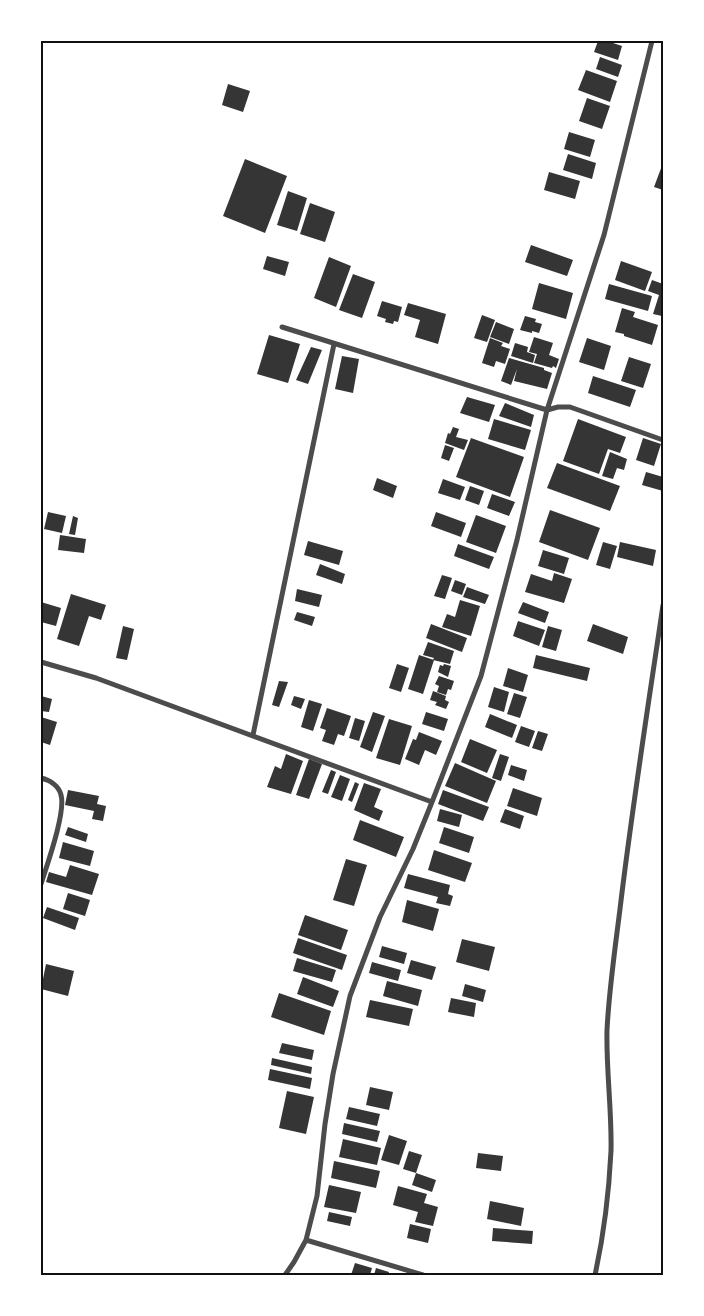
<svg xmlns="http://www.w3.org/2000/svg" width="704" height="1316" viewBox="0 0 704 1316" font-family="'Nunito Sans',sans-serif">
  <rect width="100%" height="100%" fill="#fff"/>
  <path fill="#353535" d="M598,41H607L622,46L618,60L594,52Z
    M600,57L622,65L618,77L596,69Z
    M586,70L617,81L610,102L578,90Z
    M228,84L250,91L243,112L222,105Z
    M587,98L610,106L602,129L579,121Z
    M569,132L595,140L590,157L564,149Z
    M568,154L596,163L592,179L563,170Z
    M245,159L287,176L265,233L223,216Z
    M663,163V190L654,187Z
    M549,172L580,181L575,199L544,190Z
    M288,191L307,198L297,231L277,225Z
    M310,203L335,212L325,242L300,234Z
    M531,245L573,260L567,276L525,262Z
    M267,256L289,262L285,276L263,269Z
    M329,257L351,266L336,307L314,298Z
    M621,261L652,272L645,291L615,280Z
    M353,274L375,282L362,318L339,310Z
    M652,280L663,284L662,316L653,314L659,295L648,291Z
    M539,283L573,293L566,319L532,309Z
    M609,284L652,296L648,311L605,299Z
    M382,301L402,307L398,322L394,321L393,324L385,322L386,319L377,316Z
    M408,303L446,314L438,344L415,337L420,320L404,315Z
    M622,308L635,312L633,317L658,325L652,345L624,336V334L615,332Z
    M482,315L495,320L487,342L474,338Z
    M525,316L536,319L535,322L542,324L539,333L532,331V333L520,330Z
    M496,322L514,329L509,344L490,337Z
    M269,335L300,344L288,383L257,374Z
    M534,337L553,343L549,355L559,359L556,368L553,366L552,368L534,363L537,354L529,352Z
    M490,338L503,343L501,346L510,349L505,364L496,361L494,367L482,363Z
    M587,338L611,346L604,370L579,362Z
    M515,343L528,347L527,352L535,355L533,363L511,356Z
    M311,347L322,350L308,384L296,380Z
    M342,356L359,359L353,393L335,389Z
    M629,357L651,364L643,388L621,381Z
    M509,358L544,368V370L552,373L547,389L514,381L517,369L511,385L501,381Z
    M593,376L636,390L630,407L588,393Z
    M467,397L495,405L489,422L460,413Z
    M505,403L534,415L531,427L499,416Z
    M494,419L531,430L525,450L488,439Z
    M578,419L626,437L620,453L608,449L599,474L563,461Z
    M453,427L459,429L456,437L468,440L464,450L445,443L448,433L450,434Z
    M471,438L524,457L510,497L456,477Z
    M643,438L661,444L654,466L636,460Z
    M445,445L454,448L449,461L441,458Z
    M610,452L627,459L624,470L617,468L613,479L602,476Z
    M557,463L620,486L610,511L547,488Z
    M646,472L663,477V491L642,485Z
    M377,478L397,486L393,498L373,490Z
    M443,479L465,487L460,500L438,493Z
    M470,486L484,491L479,505L465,500Z
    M492,494L515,502L509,516L487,508Z
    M550,510L600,528L588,560L539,542Z
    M48,512L66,516L62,533L44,529Z
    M436,512L466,523L461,537L431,526Z
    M476,515L506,526L496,553L466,542Z
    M73,516L78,518L75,535L69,534Z
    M60,535L86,539L84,553L58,550Z
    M308,541L343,551L339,565L304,555Z
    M603,542L617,546L610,569L596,565Z
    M620,542L656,550L653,566L617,557Z
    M458,544L494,557L489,569L454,556Z
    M543,550L569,558L564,574L538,566Z
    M320,564L345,574L342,584L316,575Z
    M554,573L572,579L564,603L525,592L531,574L552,581Z
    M442,575L452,578L445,599L434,596Z
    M455,580L466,584L462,595L451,591Z
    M467,587L489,595L485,604L463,597Z
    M297,589L322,595L319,607L295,601Z
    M71,594L106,605L101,620L89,616L79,646L57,639Z
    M460,600L480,606L471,636L442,627L447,614L455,617Z
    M41,602L61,608L56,626L41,622Z
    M523,602L549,612L545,623L518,613Z
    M297,612L315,617L312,626L294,620Z
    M518,621L545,630L539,646L513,636Z
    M431,624L467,638L462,652L426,638Z
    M593,624L628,637L623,654L587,641Z
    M123,626L134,629L127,660L116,658Z
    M548,626L562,630L556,651L542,647Z
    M428,642L454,651L450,664L433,660L434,658L423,655Z
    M419,655L434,660L423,694L408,689Z
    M536,655L590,668L587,681L533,668Z
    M397,664L409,668L401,692L389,688Z
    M444,664L451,666L448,677L438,672L440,665L443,666Z
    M508,668L528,675L523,692L503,686Z
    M439,676L454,681L451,690L448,689L446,695L437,692L439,686L435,684Z
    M279,681L288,682L279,707L272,705Z
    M494,687L509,692L504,712L488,707Z
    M433,691L446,696L445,700L449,702L446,709L435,705L437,702L430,700Z
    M514,693L527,697L520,718L507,714Z
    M41,696L52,699L49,712L41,711Z
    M294,696L305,699L301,709L291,705Z
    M309,700L322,704L313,731L301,727Z
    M327,708L351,716L344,736L338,734L334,745L322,741L326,730L320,728Z
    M373,712L385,716L372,752L360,747Z
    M426,712L448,719L444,731L422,724Z
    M490,714L517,725L512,738L485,727Z
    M41,717L57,722L50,745L41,742Z
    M355,718L365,721L359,741L349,738Z
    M389,719L412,726L400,765L376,758Z
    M521,726L535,731L529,747L515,742Z
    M538,731L548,734L542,751L532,748Z
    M419,732L442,741L436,755L425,750L419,765L405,759L413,739L416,740Z
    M470,739L497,750L487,773L461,762Z
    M286,754L303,761L291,794L267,787L275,766L281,769Z
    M500,754L509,757L501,781L492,778Z
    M309,759L322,764L309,799L296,795Z
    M455,763L496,781L487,803L445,786Z
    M511,765L527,770L524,781L508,775Z
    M331,770L336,772L328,794L322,792Z
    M340,775L350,779L342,801L331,797Z
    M355,782L359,784L352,802L348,800Z
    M364,783L381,789L374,807L383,811L379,821L354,810Z
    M513,788L542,798L537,816L507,806Z
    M68,790L99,796L97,804L106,806L103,821L92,819L94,811L65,805Z
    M443,790L489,807L483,821L438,804Z
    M440,809L462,815L459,827L437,821Z
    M505,809L524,816L520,829L500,822Z
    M360,820L404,837L396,857L353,840Z
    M68,827L88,834L86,842L65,835Z
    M444,827L474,837L469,853L439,843Z
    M63,842L94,851L90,866L59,858Z
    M434,850L472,863L465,882L428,870Z
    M346,859L367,865L354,906L333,900Z
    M70,865L99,874L92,895L46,882L49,872L66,877Z
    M408,874L450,885L448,894L453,896L450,906L436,903L438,897L404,888Z
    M68,893L90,900L85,916L63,909Z
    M407,900L439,909L433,931L402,922Z
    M47,907L79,918L75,930L43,918Z
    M305,915L348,930L341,950L298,935Z
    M298,938L347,955L342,970L293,953Z
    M462,939L495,947L489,971L456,962Z
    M382,946L407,953L404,964L379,957Z
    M297,958L336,970L332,982L293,971Z
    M411,960L436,967L432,980L407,973Z
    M372,962L401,970L398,981L369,973Z
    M46,964L74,971L68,996L41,989Z
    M303,977L339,991L333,1007L297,994Z
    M387,981L422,990L418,1006L383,996Z
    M465,984L486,990L483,1002L462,996Z
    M279,993L331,1011L324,1035L271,1017Z
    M451,998L476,1003L474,1017L448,1012Z
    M370,1000L413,1009L409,1026L366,1017Z
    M282,1043L314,1050L312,1060L279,1053Z
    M272,1058L312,1067L311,1074L271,1065Z
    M270,1069L312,1078L310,1089L268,1080Z
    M370,1087L393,1092L389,1110L366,1105Z
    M287,1091L314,1097L306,1134L279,1128Z
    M349,1107L380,1114L377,1126L346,1119Z
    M344,1123L380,1131L377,1142L342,1134Z
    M389,1135L407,1141L399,1165L381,1160Z
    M343,1139L381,1148L377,1165L339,1157Z
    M409,1151L422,1155L416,1173L403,1169Z
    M478,1153L503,1156L501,1171L476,1168Z
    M334,1161L380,1171L376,1188L331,1178Z
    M416,1173L436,1180L432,1192L412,1185Z
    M329,1185L361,1192L356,1213L324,1207Z
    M398,1186L427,1194L424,1203L438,1207L433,1226L415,1222L418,1212L393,1205Z
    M490,1201L524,1208L521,1226L487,1219Z
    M329,1212L352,1217L350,1226L327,1221Z
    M410,1224L431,1229L428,1243L407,1238Z
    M493,1228L533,1231L532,1244L492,1241Z
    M355,1263L372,1268L370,1275H351Z
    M376,1268L389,1272L388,1275H374Z"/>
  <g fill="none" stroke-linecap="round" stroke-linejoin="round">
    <path stroke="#4c4c4c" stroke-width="5" d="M282,327L547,410L558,407H570L663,440
      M41,662L96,678L432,802
      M253,735L334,344
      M41,778C50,780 59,786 61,795C66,812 47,865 41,884
      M306,1240L423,1275
      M285,1275L294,1262L306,1240L317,1196L325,1124L333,1074L350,996L380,917L413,849L432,802L481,676L517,540L547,410L604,235L652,41
      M595,1275C604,1234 609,1192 611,1151C612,1111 606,1070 607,1030C609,990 615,949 620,909C632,808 648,707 663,605"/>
  </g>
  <rect width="704" height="1316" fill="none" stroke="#ffffff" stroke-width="85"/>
  <rect x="42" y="42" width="620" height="1232" fill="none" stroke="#111" stroke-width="2"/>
</svg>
